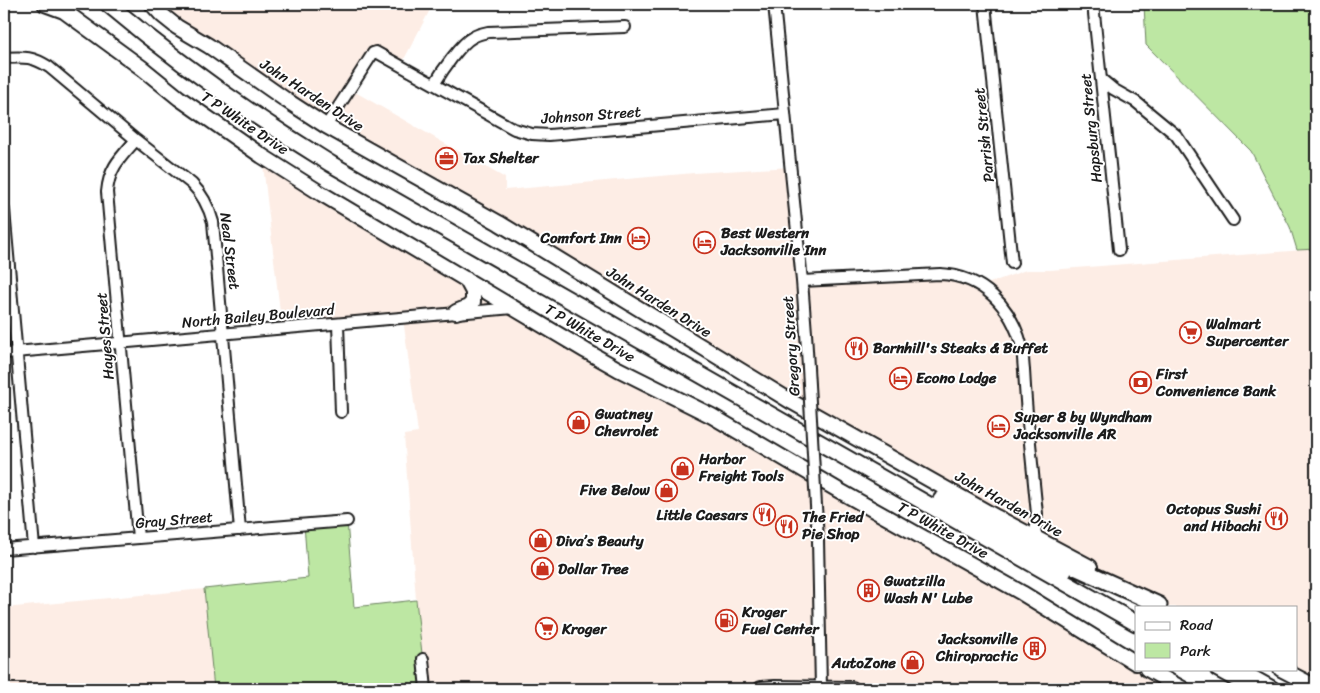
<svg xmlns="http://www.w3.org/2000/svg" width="1320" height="693" viewBox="0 0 1320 693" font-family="Sriracha,sans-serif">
  <rect width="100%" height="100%" fill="#fff"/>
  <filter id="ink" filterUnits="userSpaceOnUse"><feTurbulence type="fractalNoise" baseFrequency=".02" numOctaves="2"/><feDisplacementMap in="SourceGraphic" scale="10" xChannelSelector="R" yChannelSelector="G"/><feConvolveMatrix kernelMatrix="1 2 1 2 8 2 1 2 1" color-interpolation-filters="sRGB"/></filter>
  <g filter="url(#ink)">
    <path fill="#fdede5" d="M159,4H433L401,65L376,52L350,89L505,178V190L694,173L790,167L803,281L940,274L981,286L1026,270H1050L1316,249V687L1296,669V607H1163L1011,524L238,67Z
      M262,156L800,468L1136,669H1147L1183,689H426L416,600L404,435L418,433L403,318L282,329Z
      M204,589L214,689H11L4,608Z"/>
    <path fill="#bde7a3" stroke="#6c8260" d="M1144,4H1316V249L1297,250L1290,227L1251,151L1146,45Z
      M347,521L354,607L416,600L426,689H214L204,589L308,578L304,524Z"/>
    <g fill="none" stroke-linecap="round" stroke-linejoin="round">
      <defs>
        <path id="minor" d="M774,4L802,281L806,333
          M985,4L1012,263
          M1093,4L1119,250
          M4,58C24,57 32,56 49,67L136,140L192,184C203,195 209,207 213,222L240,530
          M1101,79L1113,89L1136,102L1176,135L1233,220
          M435,83C442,71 461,43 473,37C478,34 483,33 488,32L625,27
          M326,126L373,53L376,52L514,129L532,134L549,135L785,114
          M136,140C120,158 109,168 107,192L138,538
          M4,210L34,547
          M802,281L940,274C983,276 1011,306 1022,347C1023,354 1023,362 1024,370C1025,387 1026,405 1028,423C1031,453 1034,484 1037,514L1035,537
          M338,324L341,412
          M4,353L513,308
          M818,540L821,688
          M4,549L347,521
          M423,659L426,689"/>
        <path id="major" d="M45,4L64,11L142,68L179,98L262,156L322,194L586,351L618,369L712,416L838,490L1022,593L1136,663
          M152,4L162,15L177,27L209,46L286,100L326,126L499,223L792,402L996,517L1090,567
          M456,312L468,307L473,302V292L466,279
          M1147,669L1183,689
          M1281,669L1316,687
          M761,689L775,688L852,689"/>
        <path id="highway" d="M108,4C178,63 253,116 331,164L1136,623
          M941,500L1018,540L1064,571
          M1055,558L1159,605
          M1218,669L1254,689
          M1245,674L1272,689"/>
      </defs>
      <use href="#minor" stroke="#1c1c1c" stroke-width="14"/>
      <use href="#major" stroke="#1c1c1c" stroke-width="18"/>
      <use href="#highway" stroke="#1c1c1c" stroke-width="19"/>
      <use href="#minor" stroke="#fff" stroke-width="10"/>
      <use href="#major" stroke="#fff" stroke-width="14"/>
      <use href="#highway" stroke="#fff" stroke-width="15"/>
      <defs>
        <path id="minor-bridge" d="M806,333L818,540"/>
      </defs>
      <use href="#minor-bridge" stroke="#1c1c1c" stroke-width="14" stroke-linecap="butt"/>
      <use href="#minor-bridge" stroke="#fff" stroke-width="10"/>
    </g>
  </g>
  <defs>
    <symbol id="office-ring" viewBox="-11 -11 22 22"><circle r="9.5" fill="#fff" stroke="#c8321e" stroke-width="1.5"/><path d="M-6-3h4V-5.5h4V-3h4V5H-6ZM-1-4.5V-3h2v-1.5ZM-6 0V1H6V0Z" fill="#c8321e"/></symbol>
    <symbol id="hotel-ring" viewBox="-11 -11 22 22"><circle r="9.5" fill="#fff" stroke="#c8321e" stroke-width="1.5"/><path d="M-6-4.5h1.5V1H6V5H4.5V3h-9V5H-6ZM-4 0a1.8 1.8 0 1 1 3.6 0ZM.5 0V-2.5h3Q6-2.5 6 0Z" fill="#c8321e"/></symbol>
    <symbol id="supermarket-ring" viewBox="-11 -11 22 22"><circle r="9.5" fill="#fff" stroke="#c8321e" stroke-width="1.5"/><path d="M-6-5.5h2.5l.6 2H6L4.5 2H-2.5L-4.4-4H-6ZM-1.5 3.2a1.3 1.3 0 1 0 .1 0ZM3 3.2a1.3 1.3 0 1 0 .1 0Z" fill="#c8321e"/></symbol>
    <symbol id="restaurant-ring" viewBox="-11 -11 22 22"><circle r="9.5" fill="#fff" stroke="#c8321e" stroke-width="1.5"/><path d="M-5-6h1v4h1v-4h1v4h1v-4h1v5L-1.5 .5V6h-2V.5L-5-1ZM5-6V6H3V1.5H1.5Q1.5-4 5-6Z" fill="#c8321e"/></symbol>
    <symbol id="bank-ring" viewBox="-11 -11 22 22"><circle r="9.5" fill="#fff" stroke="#c8321e" stroke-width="1.5"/><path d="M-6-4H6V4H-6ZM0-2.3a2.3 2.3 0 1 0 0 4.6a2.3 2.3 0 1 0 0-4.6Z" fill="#c8321e"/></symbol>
    <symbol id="shop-ring" viewBox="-11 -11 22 22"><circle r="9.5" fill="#fff" stroke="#c8321e" stroke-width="1.5"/><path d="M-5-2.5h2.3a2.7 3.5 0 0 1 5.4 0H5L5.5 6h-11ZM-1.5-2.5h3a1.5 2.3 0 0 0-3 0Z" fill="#c8321e"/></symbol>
    <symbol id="building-ring" viewBox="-11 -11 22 22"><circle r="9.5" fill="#fff" stroke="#c8321e" stroke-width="1.5"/><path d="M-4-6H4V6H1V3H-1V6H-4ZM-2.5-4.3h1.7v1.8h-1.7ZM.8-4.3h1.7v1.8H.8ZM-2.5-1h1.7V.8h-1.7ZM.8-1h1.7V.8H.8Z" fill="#c8321e"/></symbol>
    <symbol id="fuel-ring" viewBox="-11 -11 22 22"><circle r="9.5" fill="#fff" stroke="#c8321e" stroke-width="1.5"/><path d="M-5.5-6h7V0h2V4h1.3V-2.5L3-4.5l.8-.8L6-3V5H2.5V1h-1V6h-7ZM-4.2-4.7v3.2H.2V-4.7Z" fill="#c8321e"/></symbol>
  </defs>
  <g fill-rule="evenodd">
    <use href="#office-ring" x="434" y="146" width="25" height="25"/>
    <use href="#hotel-ring" x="626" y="226" width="25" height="25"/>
    <use href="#hotel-ring" x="692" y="230" width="25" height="25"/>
    <use href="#supermarket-ring" x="1178" y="320" width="25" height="25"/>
    <use href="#restaurant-ring" x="844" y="336" width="25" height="25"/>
    <use href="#hotel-ring" x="888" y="366" width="25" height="25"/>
    <use href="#bank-ring" x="1128" y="370" width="25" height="25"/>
    <use href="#shop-ring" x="566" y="410" width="25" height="25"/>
    <use href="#hotel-ring" x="986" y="414" width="25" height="25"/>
    <use href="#shop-ring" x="670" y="456" width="25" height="25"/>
    <use href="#shop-ring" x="654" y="478" width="25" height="25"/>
    <use href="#restaurant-ring" x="752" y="502" width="25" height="25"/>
    <use href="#restaurant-ring" x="1264" y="506" width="25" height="25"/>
    <use href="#restaurant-ring" x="774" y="514" width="25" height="25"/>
    <use href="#shop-ring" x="528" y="528" width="25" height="25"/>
    <use href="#shop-ring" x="530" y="556" width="25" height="25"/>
    <use href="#building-ring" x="856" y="578" width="25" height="25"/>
    <use href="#fuel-ring" x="714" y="608" width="25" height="25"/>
    <use href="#supermarket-ring" x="534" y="616" width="25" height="25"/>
    <use href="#building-ring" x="1022" y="636" width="25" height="25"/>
    <use href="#shop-ring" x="900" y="650" width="25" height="25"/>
  </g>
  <g text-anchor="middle" stroke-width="4" stroke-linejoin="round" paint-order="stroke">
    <g font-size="15" fill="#1c1c1c" stroke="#fff">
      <text transform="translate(312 95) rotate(33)" y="5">John Harden Drive</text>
      <text transform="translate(591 115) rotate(-4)" y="5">Johnson Street</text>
      <text transform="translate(245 123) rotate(34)" y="5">T P White Drive</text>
      <text transform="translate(1091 128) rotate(-96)" y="5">Hapsburg Street</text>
      <text transform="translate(984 135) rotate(-96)" y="5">Parrish Street</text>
      <text transform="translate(230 251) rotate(83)" y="5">Neal Street</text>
      <text transform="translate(659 302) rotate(32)" y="5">John Harden Drive</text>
      <text transform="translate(258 316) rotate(-5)" y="5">North Bailey Boulevard</text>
      <text transform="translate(590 333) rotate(30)" y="5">T P White Drive</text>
      <text transform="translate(105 336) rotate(-95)" y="5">Hayes Street</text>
      <text transform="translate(791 346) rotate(-94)" y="5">Gregory Street</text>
      <text transform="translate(1009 504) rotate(29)" y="5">John Harden Drive</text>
      <text transform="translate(174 520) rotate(-5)" y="5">Gray Street</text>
      <text transform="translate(943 530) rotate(29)" y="5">T P White Drive</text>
    </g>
    <g font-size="15" font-weight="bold" fill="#1c1c1c" stroke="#fff" text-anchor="start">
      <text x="463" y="163">Tax Shelter</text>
      <text x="721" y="238">Best Western<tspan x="721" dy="17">Jacksonville Inn</tspan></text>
      <text x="622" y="243" text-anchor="end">Comfort Inn</text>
      <text x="1206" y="329">Walmart<tspan x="1206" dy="17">Supercenter</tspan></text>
      <text x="873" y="353">Barnhill's Steaks &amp; Buffet</text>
      <text x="1156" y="379">First<tspan x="1156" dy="17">Convenience Bank</tspan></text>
      <text x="916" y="383">Econo Lodge</text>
      <text x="595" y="419">Gwatney<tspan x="595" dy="17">Chevrolet</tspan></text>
      <text x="1014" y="422">Super 8 by Wyndham<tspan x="1014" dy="17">Jacksonville AR</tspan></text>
      <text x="699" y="464">Harbor<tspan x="699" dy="17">Freight Tools</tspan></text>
      <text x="650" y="495" text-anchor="end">Five Below</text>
      <text x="1261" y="514" text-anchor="end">Octopus Sushi<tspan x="1261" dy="17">and Hibachi</tspan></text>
      <text x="748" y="520" text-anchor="end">Little Caesars</text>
      <text x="802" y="522">The Fried<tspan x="802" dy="17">Pie Shop</tspan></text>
      <text x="556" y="546">Diva’s Beauty</text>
      <text x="558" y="574">Dollar Tree</text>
      <text x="884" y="586">Gwatzilla<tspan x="884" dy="17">Wash N' Lube</tspan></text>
      <text x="742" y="617">Kroger<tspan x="742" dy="17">Fuel Center</tspan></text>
      <text x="562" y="634">Kroger</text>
      <text x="1018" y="644" text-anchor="end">Jacksonville<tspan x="1018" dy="17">Chiropractic</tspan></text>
      <text x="896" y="668" text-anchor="end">AutoZone</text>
    </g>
  </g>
  <rect width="1320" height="693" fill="none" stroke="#fff" stroke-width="20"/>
  <rect x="10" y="10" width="1300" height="673" fill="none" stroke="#1c1c1c" stroke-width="2" filter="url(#ink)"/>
  <rect x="1135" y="606" width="162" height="65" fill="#ffffff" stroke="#a4a4a4"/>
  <rect x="1145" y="622" width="25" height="8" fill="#ffffff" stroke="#a4a4a4"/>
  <text x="1180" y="630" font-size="15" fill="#1c1c1c">Road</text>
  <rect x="1145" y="643" width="25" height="15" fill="#bde7a3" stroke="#a4a4a4"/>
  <text x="1180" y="656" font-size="15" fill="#1c1c1c">Park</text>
</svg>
